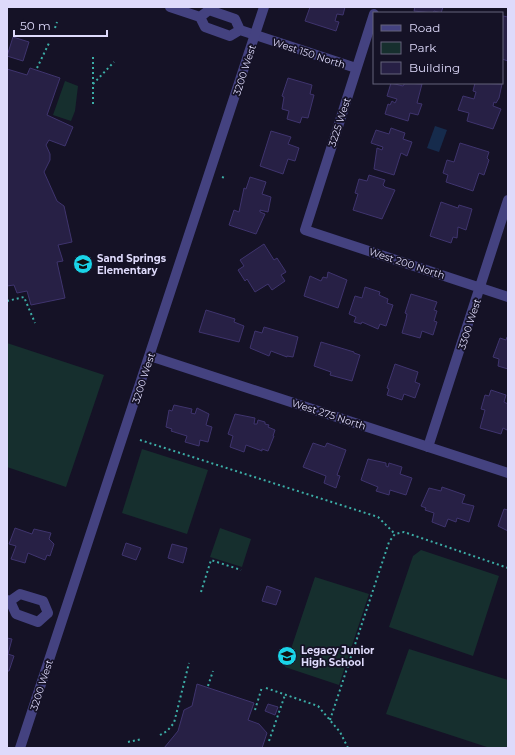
<svg xmlns="http://www.w3.org/2000/svg" width="515" height="755" viewBox="0 0 515 755" font-family="Montserrat,sans-serif">
  <rect width="100%" height="100%" fill="#151226"/>
  <path fill="#162f2e" d="M65,81L78,86L75,111L71,121L53,115Z
    M7,343L104,375L66,487L7,467Z
    M142,449L208,470L187,534L122,513Z
    M220,528L251,539L242,567L210,557Z
    M421,550L499,576L473,656L389,627L413,556Z
    M315,577L369,594L339,685L285,667Z
    M409,649L508,680V748H490L386,714Z"/>
  <path fill="#162b4c" d="M435,126L447,130L439,152L427,148Z"/>
  <path fill="#272045" stroke="#3f346e" d="M310,7H345L343,15L337,14L335,21L339,22L336,31L305,21Z
    M415,7H443L441,13L434,11L433,13L414,11Z
    M503,16L508,17V61L502,59Z
    M13,37L29,42L23,61L7,56Z
    M30,68L60,78L47,115L73,127L65,146L49,140L46,145L50,154V160L44,172L57,201L64,206L72,242L58,245L63,261L57,262L65,298L31,305L27,291L17,293L14,285L7,286V69L27,75Z
    M288,78L312,85L310,94L314,95L308,118L302,117L300,123L287,119L289,111L282,109L284,97L282,96Z
    M391,83L403,86L405,83L422,84L417,103L422,104L418,115L410,113L408,121L385,114L388,104L390,105L392,101L395,103L397,99L387,96Z
    M475,83L502,84L499,98L496,103L494,102L493,106L501,109L493,129L467,121L469,113L458,110L463,96L474,99L476,92L473,91Z
    M391,128L405,133L403,139L412,142L407,156L401,153L394,175L374,169L377,148L382,150L383,147L371,143L376,130L389,134Z
    M271,131L291,137L288,144L299,148L295,161L288,159L283,174L260,166Z
    M460,143L489,152L487,158L489,160L484,175L479,173L473,191L446,182L448,175L443,173L447,160L454,162Z
    M369,175L385,180L383,185L385,187L395,190L382,219L353,210L358,194L355,193L359,179L367,181Z
    M250,177L266,182L262,194L271,197L268,212L260,210V212L265,214L256,234L229,225L234,210L239,212L244,188L246,189Z
    M441,202L458,208L459,205L472,209L466,230L458,227L457,238L453,237L451,243L430,236Z
    M264,244L274,260L277,258L286,272L281,275L285,281L272,290L268,284L255,292L247,279L245,281L238,270L244,266L240,260Z
    M328,272L347,280L338,308L304,296L310,276L321,281L323,277L327,278Z
    M365,287L380,292L379,295L388,299L387,303L393,305L386,326L380,324L378,329L362,322L361,324L354,322L356,317L349,314L355,296L362,298Z
    M411,294L437,302L434,310L437,311L434,321L437,322L433,335L422,331L420,338L402,333L406,319L407,314L405,313Z
    M206,310L235,319L234,322L244,326L239,342L199,332Z
    M264,327L298,337L293,357L287,356V357L271,351L269,356L250,348L255,331L262,333Z
    M507,337H508V369L498,366L499,359L493,357L500,338L506,340Z
    M321,342L354,352V353L360,355L352,381L330,375L331,372L314,366Z
    M395,364L418,372L415,382L420,384L415,398L404,394L402,400L387,395L389,389L387,388Z
    M491,390L506,395L504,402L508,404V427L507,430L503,428L501,434L480,428L485,410L481,409L485,395L489,396Z
    M174,405L192,409L191,413L195,414L197,408L209,414L206,425L212,427L208,442L200,440L199,446L185,442L187,436L171,431L172,429L166,427L169,410L172,411Z
    M235,414L255,418L254,424H257L258,420L265,422V424L269,425L268,427L275,430L273,436H274L268,451L262,449V451L246,445L244,452L230,447L233,436L228,434Z
    M313,443L325,447L327,443L346,450L337,475L340,476L336,488L324,483L326,476L303,467Z
    M368,459L386,463V466L388,467L389,463L402,467L400,474L412,478L406,495L390,490L389,495L376,491L378,487L361,480Z
    M442,487L465,495L462,503L474,506L469,522L457,518L456,522L448,519L445,527L432,522L434,513L425,510L426,508L421,506L429,488L441,491Z
    M504,509L508,510V531L498,526Z
    M15,528L32,534L34,529L51,533L49,539L54,544L50,556L47,555L45,560L28,553L25,563L11,559L16,546L9,544Z
    M126,543L141,548L136,560L122,555Z
    M172,544L187,548L183,563L168,558Z
    M267,586L281,591L276,605L262,601Z
    M7,638L12,639L8,654L14,656L9,671H7Z
    M197,684L254,703L248,720L259,724L267,733L262,748H164L178,731L184,710L192,706Z
    M268,704L278,707L275,715L265,711Z"/>
  <g fill="none" stroke-linecap="round" stroke-linejoin="round">
    <path stroke="#3cada6" stroke-width="2" stroke-dasharray="2 3" stroke-linecap="butt" d="M55,28L57,22
      M93,57V105
      M37,68L50,41
      M93,84L114,62
      M222,177L225,178
      M7,301L24,297L35,323
      M140,440L378,517L395,534
      M201,592L211,560L241,570
      M208,686L213,671
      M266,688L318,706L340,732L348,748
      M255,710L262,687
      M330,720L389,542L395,534L404,532L508,568
      M160,735L167,731L174,723L189,663
      M269,741L285,695
      M128,742L142,739"/>
    <path stroke="#444280" stroke-width="10" d="M170,7L200,17L205,27L230,36L240,30
      M374,14L305,230L508,297
      M200,17L209,10L235,19L240,30L356,68
      M428,447L508,200
      M7,600L10,601L16,614L38,622L48,613
      M10,601L20,594L43,601L48,613"/>
    <path stroke="#444280" stroke-width="10" d="M150,356L508,473
      M20,748L264,7"/>
  </g>
  <defs>
    <symbol id="school-disc" viewBox="-11 -11 22 22"><circle r="9.5" fill="#1ad4e8" stroke="#151226"/><path d="M0-5L7-2L0 1L-7-2ZM-4 1L0 2.5L4 1V4Q0 6-4 4Z" fill="#111"/></symbol>
  </defs>
  <g fill-rule="evenodd">
    <use href="#school-disc" x="72" y="253" width="22" height="22"/>
    <use href="#school-disc" x="276" y="645" width="22" height="22"/>
  </g>
  <g text-anchor="middle" stroke-width="3.5" stroke-linejoin="round" paint-order="stroke">
    <g font-size="10" fill="#dedafb" stroke="#151226">
      <text transform="translate(309 53) rotate(18)" y="4">West 150 North</text>
      <text transform="translate(244 70) rotate(-72)" y="4">3200 West</text>
      <text transform="translate(339 122) rotate(-72)" y="4">3225 West</text>
      <text transform="translate(407 263) rotate(18)" y="4">West 200 North</text>
      <text transform="translate(469 324) rotate(-72)" y="4">3300 West</text>
      <text transform="translate(143 378) rotate(-72)" y="4">3200 West</text>
      <text transform="translate(329 414) rotate(18)" y="4">West 275 North</text>
      <text transform="translate(41 685) rotate(-72)" y="4">3200 West</text>
    </g>
    <g font-size="10" font-weight="bold" fill="#dedafb" stroke="#151226" text-anchor="start">
      <text x="97" y="262">Sand Springs<tspan x="97" dy="12">Elementary</tspan></text>
      <text x="301" y="654">Legacy Junior<tspan x="301" dy="12">High School</tspan></text>
    </g>
  </g>
  <rect width="515" height="755" fill="none" stroke="#dedafb" stroke-width="16"/>
  <rect x="373" y="12" width="130" height="72" fill="#151226" stroke="#65627b"/>
  <rect x="381" y="25" width="20" height="6" fill="#444280" stroke="#65627b"/>
  <text x="409" y="32" font-size="12" fill="#dedafb">Road</text>
  <rect x="381" y="42" width="20" height="12" fill="#162f2e" stroke="#65627b"/>
  <text x="409" y="52" font-size="12" fill="#dedafb">Park</text>
  <rect x="381" y="62" width="20" height="12" fill="#272045" stroke="#65627b"/>
  <text x="409" y="72" font-size="12" fill="#dedafb">Building</text>
  <path d="M14 30v6h93v-6" fill="none" stroke="#dedafb" stroke-width="2"/>
  <text x="20" y="30" font-size="12" fill="#dedafb" stroke="#151226" stroke-width="3" paint-order="stroke">50 m</text>
</svg>
